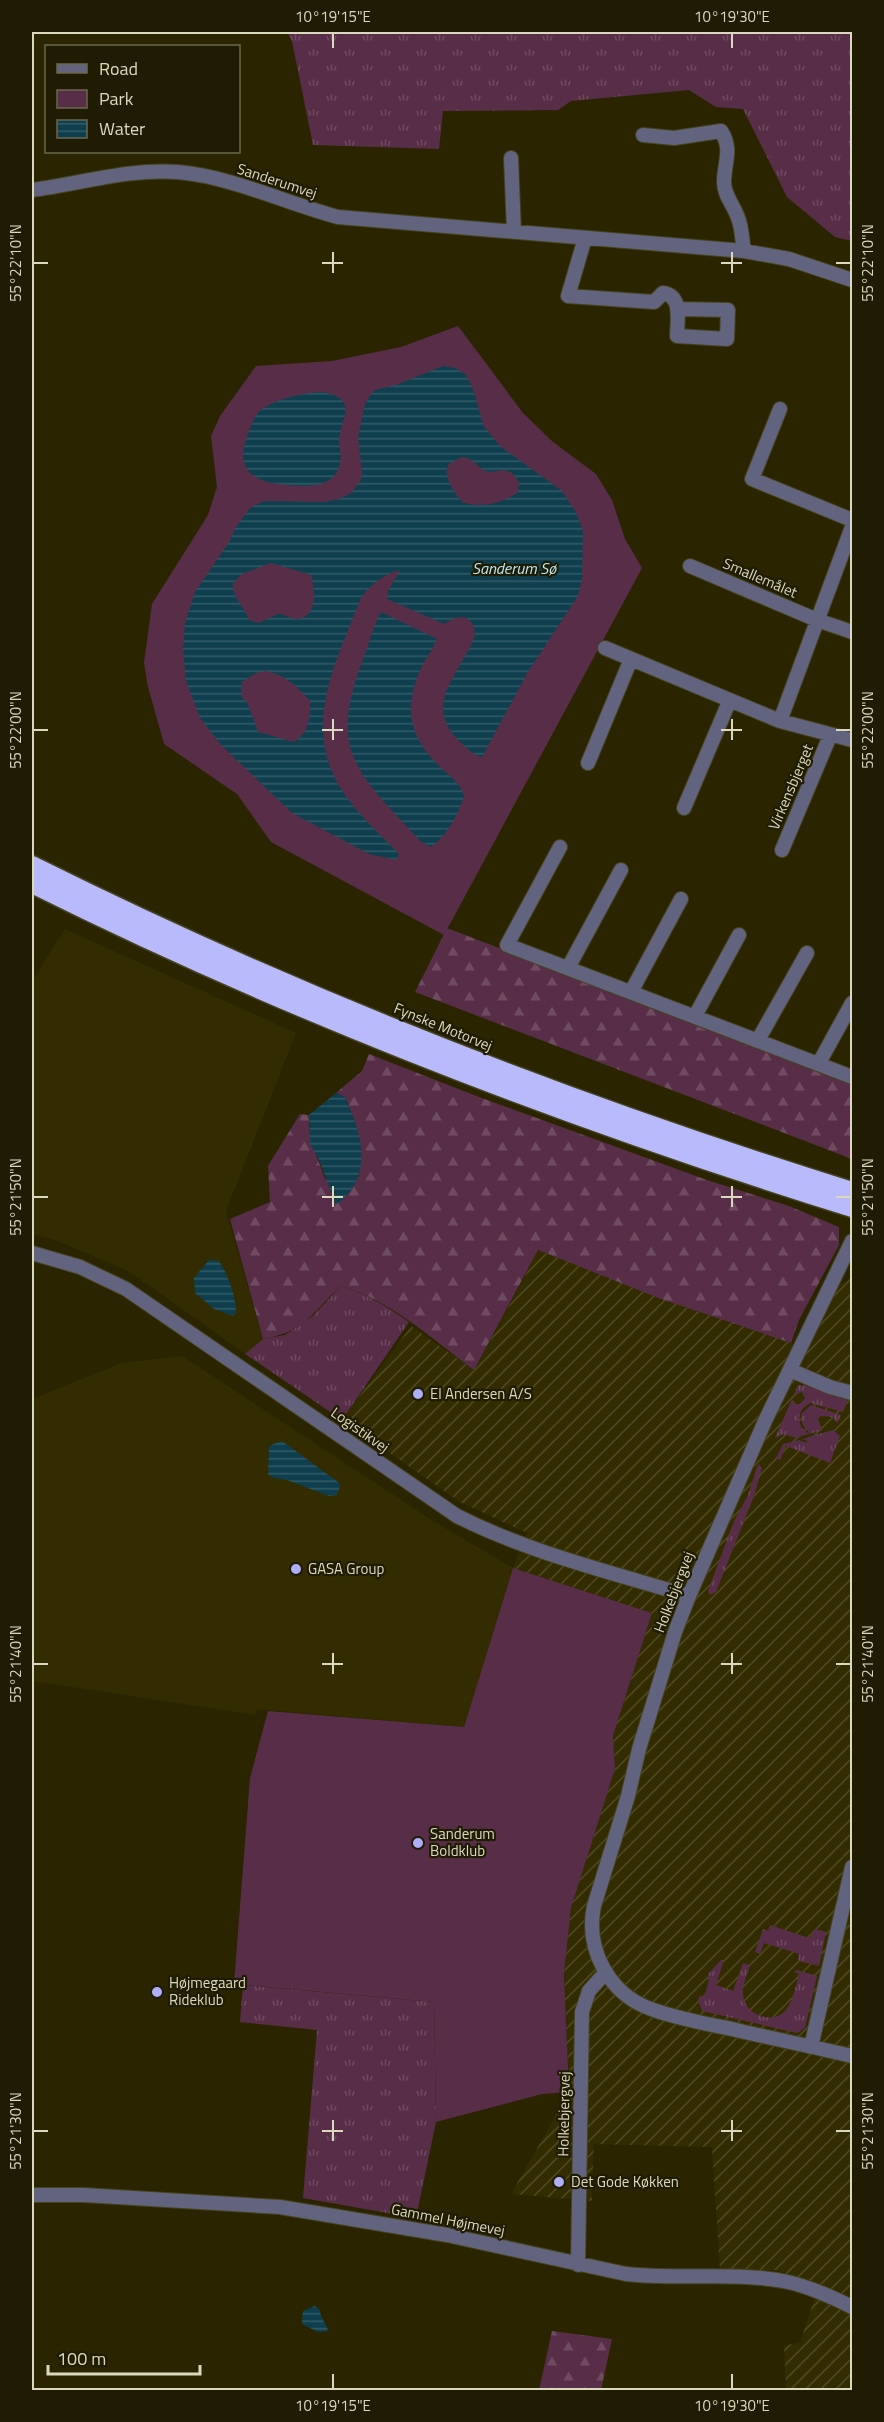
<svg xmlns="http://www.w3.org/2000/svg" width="884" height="2422" viewBox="0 0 884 2422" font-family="'Titillium Web',sans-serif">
  <defs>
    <pattern id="industrial-furrows" width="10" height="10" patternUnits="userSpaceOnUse" patternTransform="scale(1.5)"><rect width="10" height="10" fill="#322c00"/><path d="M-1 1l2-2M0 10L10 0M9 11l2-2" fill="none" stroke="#4f4a23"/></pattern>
    <pattern id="grass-tufts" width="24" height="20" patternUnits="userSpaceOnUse" patternTransform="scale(1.5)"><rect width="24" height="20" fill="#582d48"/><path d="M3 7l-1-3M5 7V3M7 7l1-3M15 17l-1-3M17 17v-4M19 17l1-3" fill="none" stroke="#6f4b61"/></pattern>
    <pattern id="forest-firs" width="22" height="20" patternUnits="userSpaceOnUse" patternTransform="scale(1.5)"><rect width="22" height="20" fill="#582d48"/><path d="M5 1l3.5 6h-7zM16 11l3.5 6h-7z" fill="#6f4b61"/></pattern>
    <pattern id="water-rules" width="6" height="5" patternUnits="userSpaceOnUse" patternTransform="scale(1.5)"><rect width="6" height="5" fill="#0f3f4e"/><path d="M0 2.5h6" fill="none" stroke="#315a66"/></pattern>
  </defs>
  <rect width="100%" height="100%" fill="#2a2500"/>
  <path fill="#322c00" d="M65,929L296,1033L226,1211L263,1339L245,1354L130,1272L60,1242L32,1234V981Z
    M182,1356L435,1522L513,1568L464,1727L257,1709L256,1715L32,1681V1399L121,1363Z"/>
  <path fill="url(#industrial-furrows)" d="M538,1250L661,1299L797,1345L829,1279L842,1284L852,1277V2390H786L784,2346L800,2342L815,2297L812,2283L775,2270L720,2271L712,2147L594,2144L592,2201L511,2194L569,2092L564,1974L571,1908L615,1769L613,1736L652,1613L513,1568L527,1533L460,1502L342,1420L411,1326L474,1370L519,1288Z"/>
  <path fill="url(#grass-tufts)" d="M287,32H852V241L835,237L787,197L743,109L716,107L689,90L571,101L558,110L443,111L439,149L313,145L292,41Z
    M341,1286C365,1293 388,1307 409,1322L342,1420L245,1354L263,1339L285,1335L313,1316Z
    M798,1385L809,1386L848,1399L843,1412L810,1403C800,1409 797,1416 801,1427L809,1434L796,1438L783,1434L775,1438L792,1399L796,1404H800L805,1398L802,1392L794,1395Z
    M811,1405L841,1415L837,1423L833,1417L821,1416L818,1418L822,1430L810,1434C804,1427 801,1424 801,1414Z
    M833,1430L840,1436L830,1463L786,1446L780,1460L776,1458L783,1444L799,1440L807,1443L808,1441L802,1439Z
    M758,1464L762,1468L754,1496L716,1592L710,1595L708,1591L734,1521L748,1495Z
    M770,1925L809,1938L815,1929L826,1932L819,1966L798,1961L799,1954L764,1943L760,1954L755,1952L763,1929L768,1931Z
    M721,1960H724L716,1985L733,1991L743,1963L750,1965C748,1974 742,1985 743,1993C743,2014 772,2026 786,2010C793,2001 796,1985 799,1974L794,1972L797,1970L817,1976L805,2028L797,2033L702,2011L698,2000L700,1996L704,1997L709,1980L707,1979L709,1973Z
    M243,1985L434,2002L436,2122L416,2218L303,2198L317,2030L240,2022Z"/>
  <path fill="url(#forest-firs)" d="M447,928L852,1084V1159L415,992Z
    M369,1054L479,1097L707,1180L789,1206L839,1227V1245L799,1320L791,1343L661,1299L538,1250L474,1370C433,1340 391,1300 341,1286C311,1313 307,1331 263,1339L230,1219L270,1202L268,1166L300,1114L309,1115C307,1141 318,1156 325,1179L359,1177C363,1143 359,1129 345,1097L336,1093L362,1071Z
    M552,2331L612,2339L601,2390H539Z"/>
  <path fill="#582d48" d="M458,326L523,413L553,442L596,474L612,500L625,539L642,568L444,935L271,842L237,794L164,744L148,687L144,663L152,604L208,515L217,487L211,436L220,416L256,366L332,361L401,347Z
    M513,1568L652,1613L613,1736L615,1769L571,1908L564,1974L569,2092L542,2094L436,2122L434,2002L234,1984L250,1778L268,1711L464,1727Z"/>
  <path fill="url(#water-rules)" fill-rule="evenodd" d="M443,366L455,368L466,375L473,389L484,427L501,447L562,491L576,512L583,531L582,578L578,596L528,672L482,757C472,755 466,747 459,741C421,703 462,673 475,635C473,612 458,614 444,624L387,599L388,591L400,570C384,574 370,585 361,598C337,660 301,725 341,789C356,813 380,834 399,854L396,860L369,854L292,813L222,746L200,718L186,681L183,648L185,623L195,592L229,542L236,527L250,508L264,501L323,502L340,499L351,493L361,480L362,472L358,437L365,404L371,394L375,390L396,385ZM462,457C473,457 476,467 486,471C494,474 502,467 510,472C514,474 517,479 519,483L518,492C505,503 478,509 462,502C454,492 442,476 449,464ZM271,563L311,575C315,588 318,618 297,619C290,619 285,614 278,614L259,623L249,620C244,606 232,597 233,583L242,574ZM267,671C285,675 299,688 310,701C310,719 309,732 294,742L258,732L248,704L241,696L242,682L256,673Z
    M322,392C360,399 341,417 339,440C339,448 342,456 340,463C335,492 299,486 278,484C247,480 236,464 248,434C251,425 254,416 261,410C278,398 302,393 322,392Z
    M381,612L437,639C433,649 426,658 421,668C404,706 408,735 438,765C447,774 461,783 464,796C458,815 447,836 431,847L420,841C360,775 326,753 363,660C369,644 373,626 381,612Z
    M336,1093L345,1097C362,1135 375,1176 336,1205L319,1160L310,1144L309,1115Z
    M209,1260L219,1261C228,1274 236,1297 236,1313L233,1316L214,1309L195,1293L194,1278Z
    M282,1441L338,1482L340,1486L337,1495L329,1496L287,1480L274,1478L268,1474L269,1446Z
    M315,2306L320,2310C320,2318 327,2324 328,2331L318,2332L302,2324L303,2311Z"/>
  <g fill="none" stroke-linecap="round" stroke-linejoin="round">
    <defs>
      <path id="minor" d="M643,135L674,138L721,131C733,149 724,163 724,182C724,196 734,205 738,218C742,227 742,240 744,251
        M511,158L514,232
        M32,190C80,184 129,168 178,172C233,177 285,203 338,217L744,251L789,259L852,280
        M585,238L568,296L654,302L663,293C683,296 677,321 677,336L727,339L728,310L677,309
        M780,409L752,479L852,520
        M690,566L817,620L852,632
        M605,648L780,721L852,740
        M780,721L852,527
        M588,763L631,659
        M684,808L729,702
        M560,847L507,945L852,1077
        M782,850L830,736
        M568,968L621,870
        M631,992L681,899
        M695,1016L739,935
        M758,1040L807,953
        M819,1063L852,1003
        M852,1241L765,1421L689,1596L675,1632L639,1749L628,1796L594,1906C585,1949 609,1994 651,2009C678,2019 708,2024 736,2030C775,2039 814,2047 852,2056
        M32,1253L80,1267L126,1289L457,1516C530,1553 611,1572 689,1596
        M790,1370L830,1387L852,1393
        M811,2047L852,1867
        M32,2195H84L280,2207L447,2235L626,2274C679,2280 735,2271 788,2282C810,2287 832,2297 852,2307
        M578,2265L582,2012L589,1991L606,1972"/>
      <path id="highway" d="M32,865C295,996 572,1104 852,1191
        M32,884C293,1014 573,1121 852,1208"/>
    </defs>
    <use href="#minor" stroke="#46421e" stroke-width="16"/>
    <use href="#highway" stroke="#46421e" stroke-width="21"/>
    <use href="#minor" stroke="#62637e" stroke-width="14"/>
    <use href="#highway" stroke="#b8bafc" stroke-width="18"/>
  </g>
  <path fill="none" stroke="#dad8be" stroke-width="2" d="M333,33V48M732,33V48M333,252V273M732,252V273M33,263H48M322,263H343M721,263H742M836,263H851M333,719V740M732,719V740M33,730H48M322,730H343M721,730H742M836,730H851M333,1186V1207M732,1186V1207M33,1197H48M322,1197H343M721,1197H742M836,1197H851M333,1653V1674M732,1653V1674M33,1664H48M322,1664H343M721,1664H742M836,1664H851M333,2120V2141M732,2120V2141M33,2131H48M322,2131H343M721,2131H742M836,2131H851M333,2374V2389M732,2374V2389"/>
  <g fill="#adaffb" stroke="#1f1c03" stroke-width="2">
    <circle cx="418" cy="1394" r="6"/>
    <circle cx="296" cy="1569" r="6"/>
    <circle cx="418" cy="1843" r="6"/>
    <circle cx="157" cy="1992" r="6"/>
    <circle cx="559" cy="2182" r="6"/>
  </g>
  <g text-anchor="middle" stroke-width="4.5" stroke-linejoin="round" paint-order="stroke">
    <g font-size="15" fill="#dad8be" stroke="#1f1c03">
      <text transform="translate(277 181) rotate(18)" y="5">Sanderumvej</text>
      <text transform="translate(760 578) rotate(23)" y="5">Smallemålet</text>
      <text transform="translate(791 787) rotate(-67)" y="5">Virkensbjerget</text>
      <text transform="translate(443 1027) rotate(22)" y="5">Fynske Motorvej</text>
      <text transform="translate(360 1430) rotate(35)" y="5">Logistikvej</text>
      <text transform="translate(674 1592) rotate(-69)" y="5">Holkebjergvej</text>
      <text transform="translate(564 2114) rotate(-89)" y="5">Holkebjergvej</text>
      <text transform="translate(448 2220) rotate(11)" y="5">Gammel Højmevej</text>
    </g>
    <g font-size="15" fill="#dad8be" stroke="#1f1c03" text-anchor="start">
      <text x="430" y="1399">El Andersen A/S</text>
      <text x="308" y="1574">GASA Group</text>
      <text x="430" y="1839">Sanderum<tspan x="430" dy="17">Boldklub</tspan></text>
      <text x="169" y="1988">Højmegaard<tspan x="169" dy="17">Rideklub</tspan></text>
      <text x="571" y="2187">Det Gode Køkken</text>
    </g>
    <g font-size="16" font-style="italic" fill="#bbe6f6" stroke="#1f1c03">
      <text x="514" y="574">Sanderum Sø</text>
    </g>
  </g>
  <rect width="884" height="2422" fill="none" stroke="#1f1c03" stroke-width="66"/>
  <rect x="45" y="45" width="195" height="108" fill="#1f1c03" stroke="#6a674e" stroke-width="1.5"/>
  <rect x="57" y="64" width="30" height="9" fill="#62637e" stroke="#6a674e" stroke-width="1.5"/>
  <text x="99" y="75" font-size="18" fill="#dad8be">Road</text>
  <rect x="57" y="90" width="30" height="18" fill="#582d48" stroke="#6a674e" stroke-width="1.5"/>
  <text x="99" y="105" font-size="18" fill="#dad8be">Park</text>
  <rect x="57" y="120" width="30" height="18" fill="url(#water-rules)" stroke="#6a674e" stroke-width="1.5"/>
  <text x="99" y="135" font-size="18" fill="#dad8be">Water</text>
  <path d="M48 2365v9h152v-9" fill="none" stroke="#dad8be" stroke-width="3"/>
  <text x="57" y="2365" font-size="18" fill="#dad8be" stroke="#1f1c03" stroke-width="4.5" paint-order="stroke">100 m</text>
  <rect x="33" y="33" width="818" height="2356" fill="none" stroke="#dad8be" stroke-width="2"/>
  <g font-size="15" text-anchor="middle" fill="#dad8be">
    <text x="333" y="22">10°19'15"E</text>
    <text x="732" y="22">10°19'30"E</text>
    <text transform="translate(16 263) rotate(-90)" y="5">55°22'10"N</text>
    <text transform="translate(868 263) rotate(-90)" y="5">55°22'10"N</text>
    <text transform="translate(16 730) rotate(-90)" y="5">55°22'00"N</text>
    <text transform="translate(868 730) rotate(-90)" y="5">55°22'00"N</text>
    <text transform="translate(16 1197) rotate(-90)" y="5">55°21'50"N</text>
    <text transform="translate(868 1197) rotate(-90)" y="5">55°21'50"N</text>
    <text transform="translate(16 1664) rotate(-90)" y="5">55°21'40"N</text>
    <text transform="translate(868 1664) rotate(-90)" y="5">55°21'40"N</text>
    <text transform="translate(16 2131) rotate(-90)" y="5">55°21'30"N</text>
    <text transform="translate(868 2131) rotate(-90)" y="5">55°21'30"N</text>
    <text x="333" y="2411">10°19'15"E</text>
    <text x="732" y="2411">10°19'30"E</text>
  </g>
</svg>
